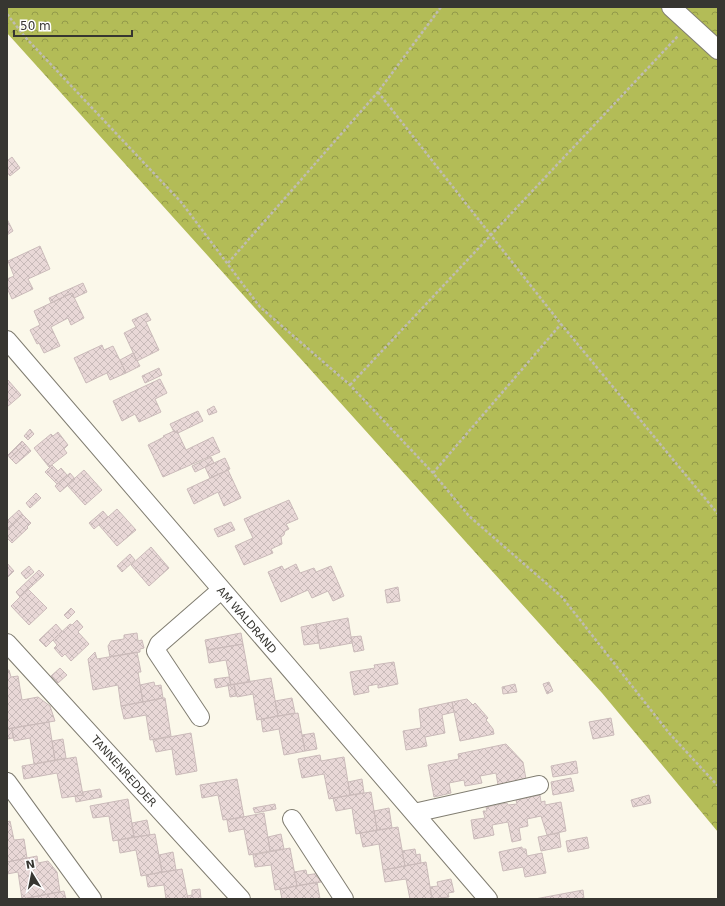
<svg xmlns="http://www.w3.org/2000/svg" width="725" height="906" viewBox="0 0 725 906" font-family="'DejaVu Sans',sans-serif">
  <defs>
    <pattern id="forest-crowns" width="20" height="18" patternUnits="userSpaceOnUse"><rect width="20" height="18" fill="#b3bc57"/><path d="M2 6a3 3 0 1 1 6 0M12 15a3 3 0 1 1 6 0" fill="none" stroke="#929a49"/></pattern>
    <pattern id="building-cross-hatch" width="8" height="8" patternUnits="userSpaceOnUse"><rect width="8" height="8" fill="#e9d8d7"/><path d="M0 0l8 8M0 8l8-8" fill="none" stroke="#c8bab9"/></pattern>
  </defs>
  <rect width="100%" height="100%" fill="#fbf8ea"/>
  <path fill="url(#forest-crowns)" d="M7,7H718V832L602,693L7,33Z"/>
  <path fill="url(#building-cross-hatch)" stroke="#cbbbba" d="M12,157L20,168L10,176L7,172V161Z
    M7,219L13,231L7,235Z
    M40,246L50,269L28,279L33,289L12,299L7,288V279L14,276L8,261Z
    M83,283L87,292L74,298L72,293L51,303L49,298Z
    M72,293L84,318L71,325L68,318L51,327L60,346L44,353L39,343L37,344L30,330L40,325L34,311Z
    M147,313L151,320L146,322L159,350L137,361L124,333L136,327L132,320Z
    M102,345L104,350L113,346L126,373L110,380L107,373L86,383L74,358Z
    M133,353L140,366L126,373L120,360Z
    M159,368L162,375L145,383L142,376Z
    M160,379L167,393L155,399L161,412L139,422L135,414L122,421L113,401Z
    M7,380H8L21,395L7,407Z
    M214,406L217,412L209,415L207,410Z
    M198,411L203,421L178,433L177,431L174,432L170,424Z
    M30,429L34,434L28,440L24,436Z
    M174,431V432L177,431L186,450L213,437L220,452L163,477L148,445L164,437L163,436Z
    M58,432L68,445L64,449L67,453L49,467L34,448L51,434L53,436Z
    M22,441L25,444L10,458L8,455Z
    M25,444L31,451L16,464L10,458Z
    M211,457L214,463L195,472L192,466Z
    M225,458L230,469L210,478L205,467Z
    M52,465L58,471L61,468L67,475L57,484L45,472Z
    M84,470L102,490L85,505L67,485Z
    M228,470L241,498L224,506L218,492L194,504L187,489Z
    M70,473L75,479L60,492L55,486Z
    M36,493L41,498L30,508L26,503Z
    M289,500L298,519L286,524L289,529L285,531L284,535L281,537L282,544L271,549L273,553L244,565L235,546L253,538L244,519Z
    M117,509L136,530L117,546L99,525Z
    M19,510L23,515L8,530L7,524L9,522L8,520Z
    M103,511L108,517L94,529L89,523Z
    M23,515L31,523L27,527L28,528L12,543L7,538V530Z
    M231,522L235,530L218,537L214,529Z
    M151,547L169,568L149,586L131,565Z
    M130,554L135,560L122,572L117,566Z
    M7,563L14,571L7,578Z
    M296,564L300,573L314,568L316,572L331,566L344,596L333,601L328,591L312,598L308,590L281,602L268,572L282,566L284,570Z
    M29,566L34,572L26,579L21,573Z
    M39,570L44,575L20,597L16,592Z
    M398,587L400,601L387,603L385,590Z
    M28,589L47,608L29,625L11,606Z
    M71,608L75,612L68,619L64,615Z
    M348,618L352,643L320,649L316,624Z
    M77,620L83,627L78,632L89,644L71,661L65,654L62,657L54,648L57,645L53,640L70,624L72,625Z
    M56,624L62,631L46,647L39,640Z
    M316,624L319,643L304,645L301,627Z
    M137,633L138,641L142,640L144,648L140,649V652L110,657L108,646L111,641L124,639V635Z
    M241,633L243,644L207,650L205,640Z
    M361,636L364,650L354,652L351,637Z
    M243,644L250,682L231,685L226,660L209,663L207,650Z
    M95,652L97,659L137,652L141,672H138L143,702L121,706L118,685L93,690L88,659Z
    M394,662L398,684L378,688V684L368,686L369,692L354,695L350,672L375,668L374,665Z
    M60,668L67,675L58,683L51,676Z
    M7,670H9L11,677L18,676L22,700L38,697L50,706L55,721L7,729Z
    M229,677L231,685L216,688L214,679Z
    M271,678L278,716L257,720L253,694L237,697L234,684Z
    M154,682L155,686L161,685L163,698L143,702L140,685Z
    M549,682L553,691L547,694L543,684Z
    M234,684L236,696L230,697L228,685Z
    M515,684L517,692L503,694L502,687Z
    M163,698H165L171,736L150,740L146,715L124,719L121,706Z
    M292,698L295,713L278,716L275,701Z
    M467,699L473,705L475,703L488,718L486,720L493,729L494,734L460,741L452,702Z
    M452,702L454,712L442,715L445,733L425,737L427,746L406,750L403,731L421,728L419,709Z
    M298,713L305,751L284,755L279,729L263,732L261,719Z
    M611,718L614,735L593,739L589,722Z
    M49,722L55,760L34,764L30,738L14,741L12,728Z
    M12,728L13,738L7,739V729Z
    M191,733L197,771L176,775L172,749L156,752L153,740Z
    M314,733L317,749L305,751L302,735Z
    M63,739L66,758L55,760L52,741Z
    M506,744L523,762L526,779L498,785L496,773L480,776L482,783L465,786L464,780L449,783L451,793L434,797L428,765L459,759L458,754Z
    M320,755L321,761L344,757L350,795L329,799L324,774L302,778L298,759Z
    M76,757L83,795L62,798L57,773L24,779L22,766Z
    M576,761L578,773L553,777L551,766Z
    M571,778L574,791L553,795L551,782Z
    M237,779L244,817L223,820L218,795L202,798L200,785Z
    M362,779L364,793L350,795L348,782Z
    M100,789L102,797L76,802L75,796L83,795V792Z
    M371,792L377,830L356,834L352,808L336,811L333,798Z
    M540,795L541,802L545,801V805L561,802L566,831L547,835L541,816L527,819L528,826L519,828L521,840L512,842L508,822L492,825L494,835L474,839L471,820L485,818L483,811H487L486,807L507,803L508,805L517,804L516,800Z
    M649,795L651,803L633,807L631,800Z
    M128,799L134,837L113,841L109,816L93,818L90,806Z
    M275,804L276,809L255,813L253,808Z
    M389,808L392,828L377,830L374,811Z
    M264,813L270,851L249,855L244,829L229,832L227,820Z
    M147,820L150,835L134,837L132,823Z
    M10,821L14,840L24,839L27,858L7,862V822Z
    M398,827L405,866L383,870L379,844L363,847L360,833Z
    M559,833L561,847L541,851L538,837Z
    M155,834L162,872L141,876L136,850L120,853L118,840Z
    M281,834L284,849L270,851L268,837Z
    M587,837L589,848L568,852L566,841Z
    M522,847V849H526L527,856L542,853L546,873L525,877L523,867L503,871L499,852Z
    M290,848L297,886L275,890L271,865L255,867L253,855Z
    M415,849L416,855L420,854L421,863L405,866L402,851Z
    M173,852L176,870L162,872L159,855Z
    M37,856L38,863L48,861L57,872L60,892L22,899L18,872L7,874V862Z
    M426,862L432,899H410L406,879L385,882L383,870Z
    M182,869L188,899H166L164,885L148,887L146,875Z
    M306,870L307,875L320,873L321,882L297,886L294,872Z
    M451,879L454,892L448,893L449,897L432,899L430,887L438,886L437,882Z
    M317,882L320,899H282L280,889Z
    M200,889L201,899H188L187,896L192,895V890Z
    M583,890L584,899H535Z
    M64,891L66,899H28L27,898Z"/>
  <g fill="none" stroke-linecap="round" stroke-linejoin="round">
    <defs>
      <path id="minor" d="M671,7L718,50
        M7,340L488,899
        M7,643L241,899
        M200,717L156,651L159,644L221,590
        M7,782L92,899
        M414,813L539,785
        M292,819L344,899"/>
    </defs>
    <use href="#minor" stroke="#807d71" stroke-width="20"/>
    <path stroke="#bfbcb1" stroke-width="2.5" stroke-dasharray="3 2" stroke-linecap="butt" d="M7,14L25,37L181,202L260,307L350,385L433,473L469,516L562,597L669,733L718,786
      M378,92L561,324L718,514
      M228,263L378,92L441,7
      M350,385L678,36
      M433,473L561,324"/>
    <use href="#minor" stroke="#fff" stroke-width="18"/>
  </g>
  <g text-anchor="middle" stroke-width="3" stroke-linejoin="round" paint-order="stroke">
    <g font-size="11" fill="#373631" stroke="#fff">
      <text transform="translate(247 620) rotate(49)" y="4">AM WALDRAND</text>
      <text transform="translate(124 771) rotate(48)" y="4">TANNENREDDER</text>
    </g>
  </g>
  <rect width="725" height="906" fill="none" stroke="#373631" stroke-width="16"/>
  <g transform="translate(32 874) rotate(350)" stroke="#ffffff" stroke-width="3" paint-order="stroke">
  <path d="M0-3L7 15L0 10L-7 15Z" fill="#373631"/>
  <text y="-6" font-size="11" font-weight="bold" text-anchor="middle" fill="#373631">N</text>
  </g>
  <path d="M14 30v6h118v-6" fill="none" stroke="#373631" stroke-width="2"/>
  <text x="20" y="30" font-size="12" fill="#373631" stroke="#ffffff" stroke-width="3" paint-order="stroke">50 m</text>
</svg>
